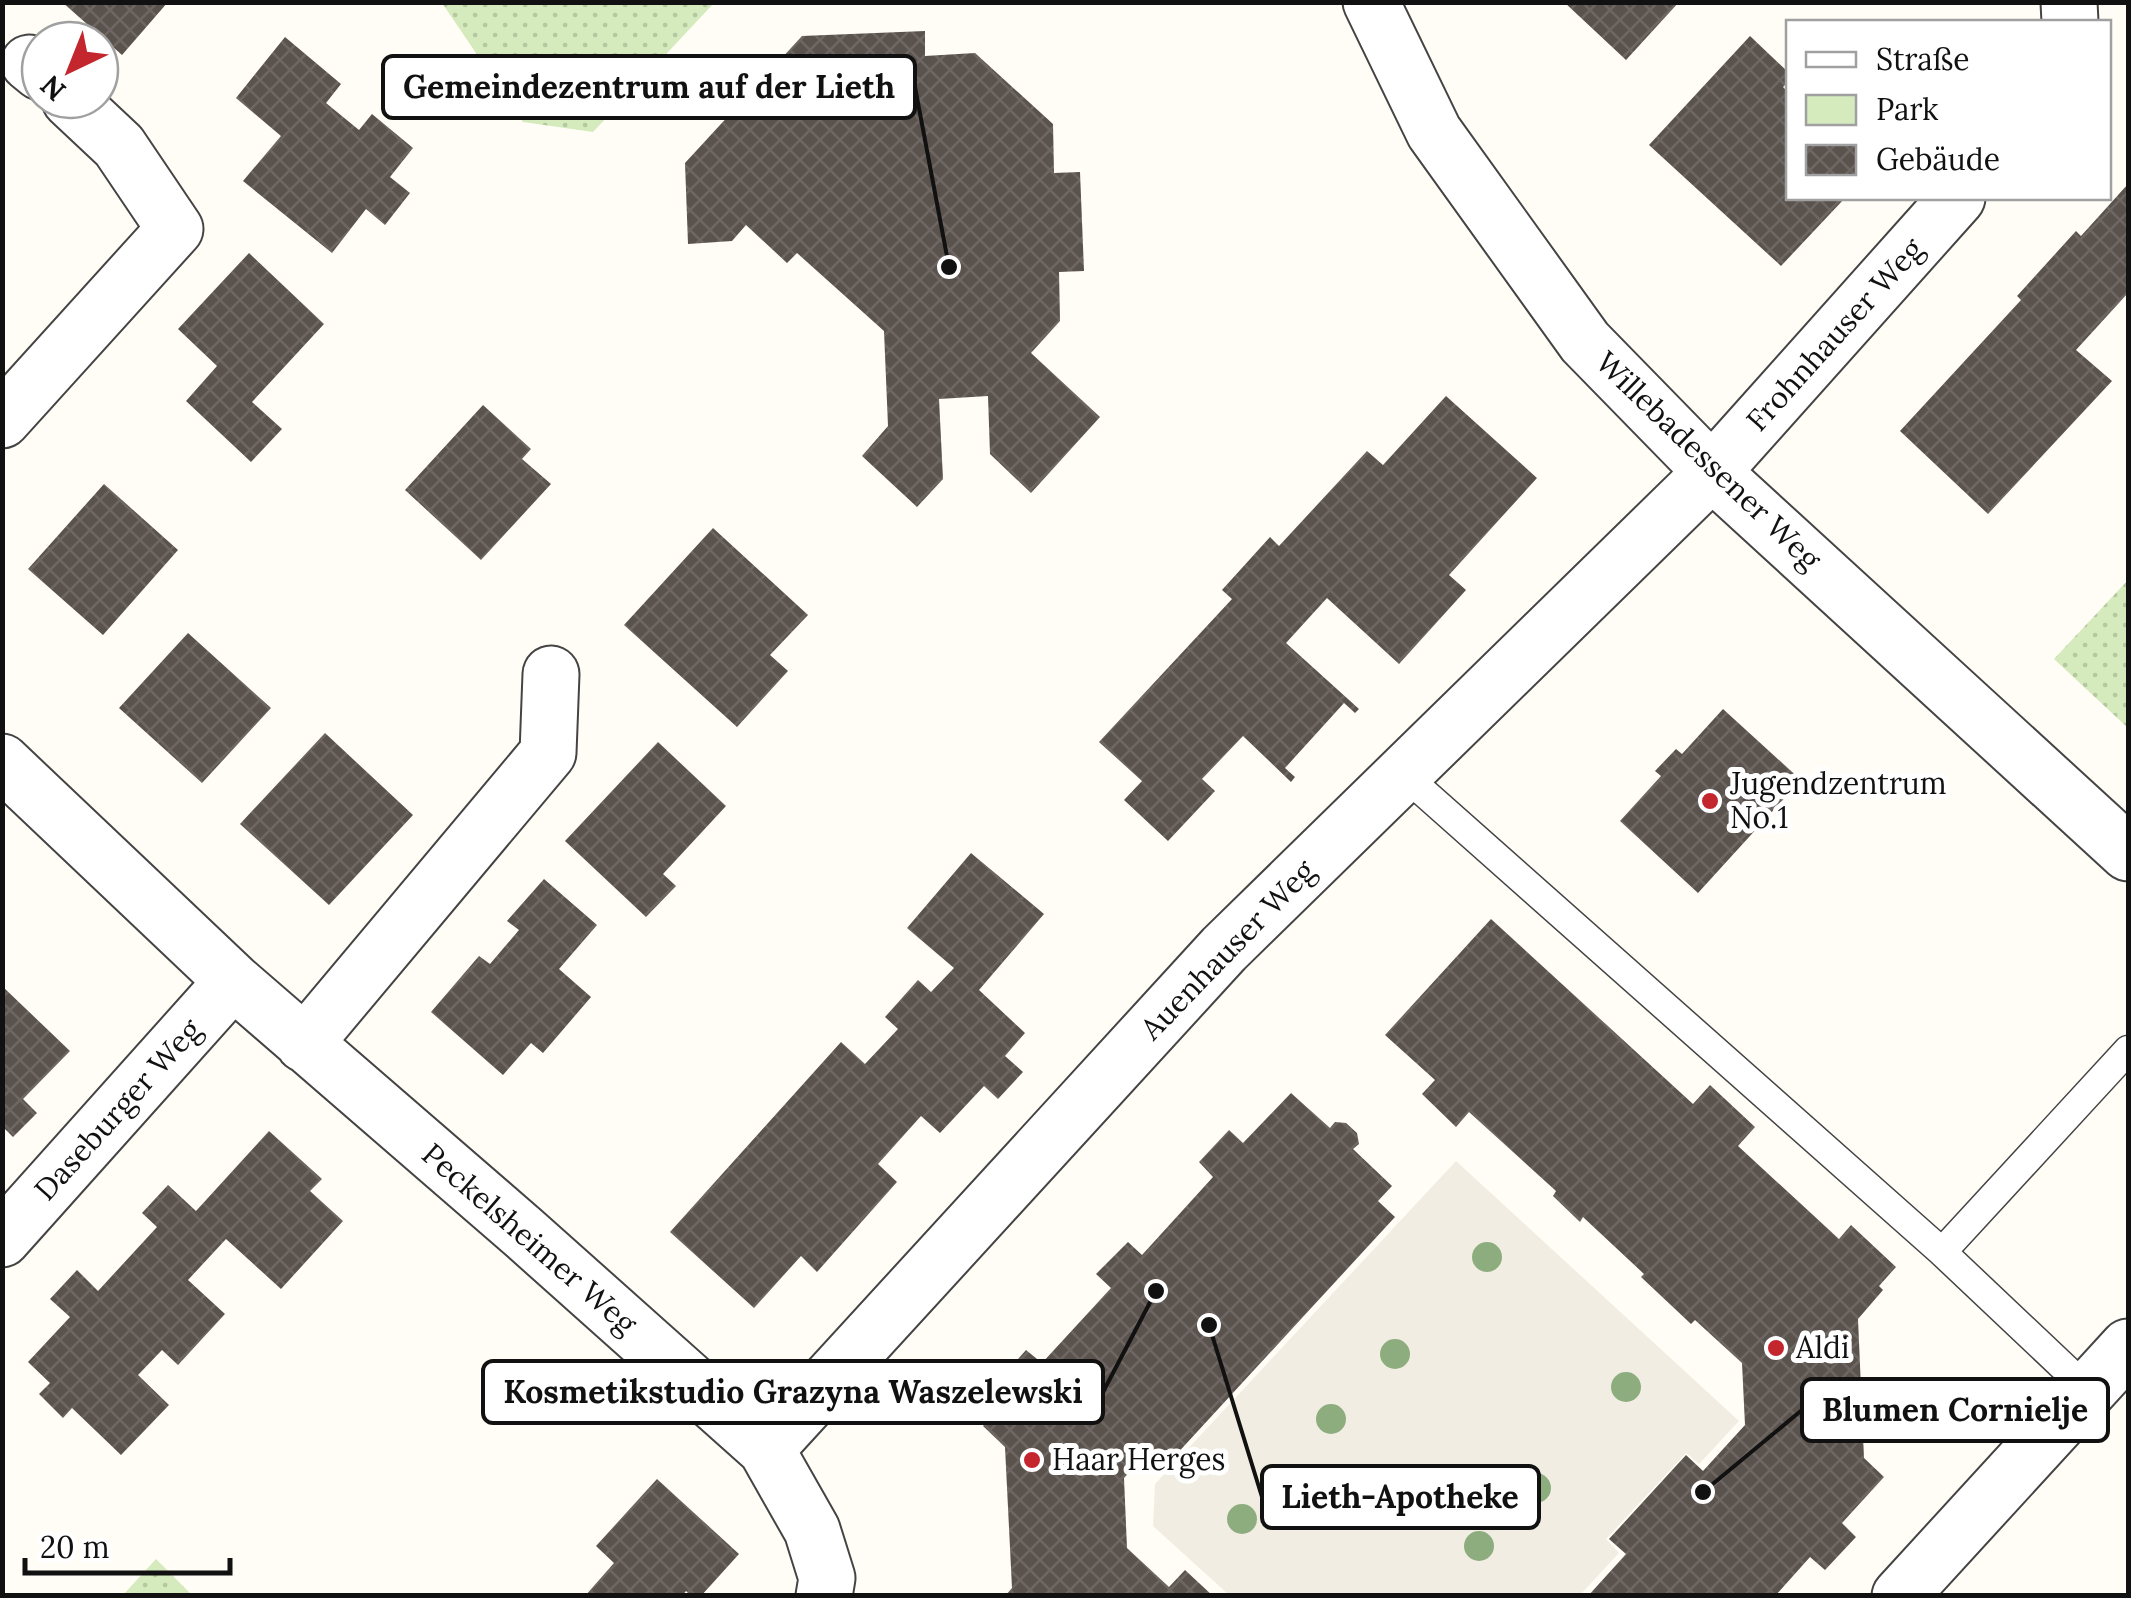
<svg xmlns="http://www.w3.org/2000/svg" width="2131" height="1598" viewBox="0 0 2131 1598" font-family="Lora,serif">
  <defs>
    <pattern id="green-dots" width="8" height="8" patternUnits="userSpaceOnUse" patternTransform="scale(2.5)"><rect width="8" height="8" fill="#d5ebbd"/><path d="M2 2h.1M6 6h.1" fill="none" stroke="#b6c8a1" stroke-width="1.8" stroke-linecap="round"/></pattern>
    <pattern id="building-cross-hatch" width="8" height="8" patternUnits="userSpaceOnUse" patternTransform="scale(2.5)"><rect width="8" height="8" fill="#5a524d"/><path d="M0 0l8 8M0 8l8-8" fill="none" stroke="#6d6662"/></pattern>
  </defs>
  <rect width="100%" height="100%" fill="#fffdf5"/>
  <path fill="url(#green-dots)" d="M442,3H714L593,132L523,122Z
    M2128,580V728L2054,659Z
    M156,1559L192,1595H123Z"/>
  <path fill="#f1ede2" d="M1456,1161L1739,1421L1699,1464L1686,1453L1606,1539L1619,1553L1580,1595H1229L1153,1526L1155,1484Z"/>
  <path fill="url(#building-cross-hatch)" d="M62,2H168L122,55Z
    M1564,2H1679L1626,60Z
    M925,31V56L975,53L1053,124L1054,173L1080,172L1084,271L1059,272L1060,321L1031,353L1100,417L1031,493L990,454L988,396L939,399L943,479L917,507L862,456L888,426L884,331L797,253L787,263L746,225L732,241L688,244L685,163L802,36Z
    M1750,36L1788,72V82L1783,87L1788,92V198H1845L1781,266L1649,145Z
    M285,37L341,84L326,103L359,130L372,114L413,148L390,177L410,193L385,225L366,209L332,253L243,181L281,136L236,98Z
    M2128,184V293L2076,350L2112,381L1988,514L1900,431L2021,300L2017,296L2076,231L2081,236Z
    M249,253L324,324L252,402L282,429L251,462L186,401L217,366L178,329Z
    M1446,396L1537,478L1449,575L1466,590L1399,664L1327,598L1286,643L1359,709L1355,713L1344,703L1285,768L1295,777L1291,782L1243,736L1202,779L1215,791L1168,841L1124,800L1142,781L1099,742L1232,599L1222,590L1270,537L1279,546L1367,451L1383,465Z
    M483,405L531,449L522,459L551,484L481,560L405,490Z
    M104,484L178,550L103,635L28,569Z
    M713,528L808,615L770,655L788,671L737,727L624,625Z
    M188,633L271,708L202,783L119,708Z
    M1723,709L1801,780L1698,893L1620,821L1661,776L1655,771L1676,749L1682,754Z
    M325,733L413,815L329,905L240,824Z
    M658,742L726,806L663,874L676,886L646,917L565,841Z
    M971,853L1044,914L979,990L1025,1033L1005,1056L1023,1072L998,1099L984,1086L940,1133L921,1116L878,1164L897,1182L817,1272L801,1256L754,1308L670,1232L841,1042L865,1064L898,1029L885,1017L918,980L931,992L954,968L907,928Z
    M544,879L597,925L559,969L591,997L543,1053L531,1043L503,1075L431,1012L479,956L490,964L519,930L507,921Z
    M1491,919L1693,1104L1710,1085L1755,1127L1738,1146L1839,1239L1851,1225L1896,1267L1879,1286L1883,1290L1858,1319L1864,1458L1884,1477L1842,1523L1856,1537L1825,1570L1810,1557L1775,1596H1588L1626,1554L1609,1539L1686,1455L1703,1471L1745,1425L1742,1363L1695,1320L1691,1324L1641,1277L1644,1274L1583,1217L1580,1222L1553,1196L1556,1191L1469,1112L1456,1127L1422,1094L1435,1080L1385,1035Z
    M2,986L70,1051L23,1099L37,1113L13,1137L2,1126Z
    M1291,1093L1330,1128L1335,1122L1346,1123L1357,1133L1359,1144L1353,1149L1392,1186L1378,1201L1395,1217L1162,1470L1145,1455L1124,1478L1127,1548L1169,1587L1185,1570L1213,1596H1005L1012,1588L1005,1447L983,1426L1010,1397L996,1384L1026,1350L1042,1363L1111,1288L1096,1274L1128,1242L1142,1255L1213,1177L1199,1162L1229,1130L1243,1143Z
    M269,1131L322,1179L310,1191L343,1221L281,1289L226,1239L188,1280L225,1314L178,1365L162,1350L138,1375L169,1405L121,1455L72,1408L63,1418L39,1394L50,1383L28,1362L70,1317L50,1299L77,1270L98,1291L157,1227L142,1213L168,1185L196,1211Z
    M657,1479L739,1554L701,1596H691L686,1591L682,1596H585L614,1563L596,1546Z"/>
  <g fill="none" stroke-linecap="round" stroke-linejoin="round">
    <defs>
      <path id="lane" d="M1402,773L1942,1252L2089,1391
        M1942,1252L2128,1050"/>
      <path id="street" d="M1371,2L1434,132L1585,342L1712,472L2128,853
        M2069,2L2070,22
        M29,63L40,72
        M2,420L175,229L119,146L70,100
        M2,762L233,981L524,1233L766,1449L812,1530L827,1578L824,1596
        M304,1044L548,753L551,674
        M2,1239L233,981
        M766,1449L1224,949L1712,472L1957,198
        M1900,1596L2128,1347"/>
    </defs>
    <use href="#lane" stroke="#444" stroke-width="31"/>
    <use href="#street" stroke="#444" stroke-width="59"/>
    <use href="#lane" stroke="#fff" stroke-width="28"/>
    <use href="#street" stroke="#fff" stroke-width="55"/>
  </g>
  <g fill="#8dad7f">
    <circle cx="1487" cy="1257" r="15"/>
    <circle cx="1395" cy="1354" r="15"/>
    <circle cx="1626" cy="1387" r="15"/>
    <circle cx="1331" cy="1419" r="15"/>
    <circle cx="1536" cy="1488" r="15"/>
    <circle cx="1242" cy="1519" r="15"/>
    <circle cx="1479" cy="1546" r="15"/>
  </g>
  <g fill="#c4262e" stroke="#fff" stroke-width="4">
    <circle cx="1710" cy="801" r="10"/>
    <circle cx="1776" cy="1348" r="10"/>
    <circle cx="1032" cy="1460" r="10"/>
  </g>
  <g text-anchor="middle" stroke-width="10" stroke-linejoin="round" paint-order="stroke">
    <g font-size="30" fill="#111" stroke="#fff">
      <text transform="translate(1835 335) rotate(-48)" y="10">Frohnhauser Weg</text>
      <text transform="translate(1708 461) rotate(44)" y="10">Willebadessener Weg</text>
      <text transform="translate(1228 950) rotate(-46)" y="10">Auenhauser Weg</text>
      <text transform="translate(118 1110) rotate(-48)" y="10">Daseburger Weg</text>
      <text transform="translate(529 1239) rotate(41)" y="10">Peckelsheimer Weg</text>
    </g>
    <g font-size="30" fill="#111" stroke="#fff" text-anchor="start">
      <text x="1730" y="794">Jugendzentrum<tspan x="1730" dy="34">No.1</tspan></text>
      <text x="1796" y="1358">Aldi</text>
      <text x="1052" y="1470">Haar Herges</text>
    </g>
  </g>
  <path fill="none" stroke="#111" stroke-width="4" d="M949 267L915 87M1156 1291L1103 1392M1703 1492L1802 1410M1209 1325L1262 1497"/>
  <g fill="#111" stroke="#fff" stroke-width="4">
    <circle cx="949" cy="267" r="10"/>
    <circle cx="1156" cy="1291" r="10"/>
    <circle cx="1703" cy="1492" r="10"/>
    <circle cx="1209" cy="1325" r="10"/>
  </g>
  <g fill="#fff" stroke="#111" stroke-width="4">
    <rect x="383" y="56" width="532" height="62" rx="10"/>
    <rect x="483" y="1361" width="620" height="62" rx="10"/>
    <rect x="1802" y="1379" width="306" height="62" rx="10"/>
    <rect x="1262" y="1466" width="277" height="62" rx="10"/>
  </g>
  <g font-size="32" text-anchor="middle" font-weight="bold" fill="#111">
    <text x="649" y="98">Gemeindezentrum auf der Lieth</text>
    <text x="793" y="1403">Kosmetikstudio Grazyna Waszelewski</text>
    <text x="1955" y="1421">Blumen Cornielje</text>
    <text x="1400" y="1508">Lieth-Apotheke</text>
  </g>
  <rect width="2131" height="1598" fill="none" stroke="#111111" stroke-width="10"/>
  <rect x="1786" y="20" width="325" height="180" fill="#ffffff" stroke="#a0a0a0" stroke-width="2.5"/>
  <rect x="1806" y="52" width="50" height="15" fill="#ffffff" stroke="#a0a0a0" stroke-width="2.5"/>
  <text x="1876" y="70" font-size="30" fill="#111111">Straße</text>
  <rect x="1806" y="95" width="50" height="30" fill="#d5ebbd" stroke="#a0a0a0" stroke-width="2.5"/>
  <text x="1876" y="120" font-size="30" fill="#111111">Park</text>
  <rect x="1806" y="145" width="50" height="30" fill="url(#building-cross-hatch)" stroke="#a0a0a0" stroke-width="2.5"/>
  <text x="1876" y="170" font-size="30" fill="#111111">Gebäude</text>
  <g transform="translate(70 70) rotate(223)"><circle r="48" fill="#ffffff" stroke="#a0a0a0" stroke-width="2.5"/>
  <path d="M0-8L18 38L0 25L-18 38Z" fill="#c4262e"/>
  <text y="-15" font-size="28" font-weight="bold" text-anchor="middle" fill="#111111">N</text>
  </g>
  <path d="M25 1558v15h205v-15" fill="none" stroke="#111111" stroke-width="5"/>
  <text x="40" y="1558" font-size="30" fill="#111111" stroke="#ffffff" stroke-width="8" paint-order="stroke">20 m</text>
</svg>
